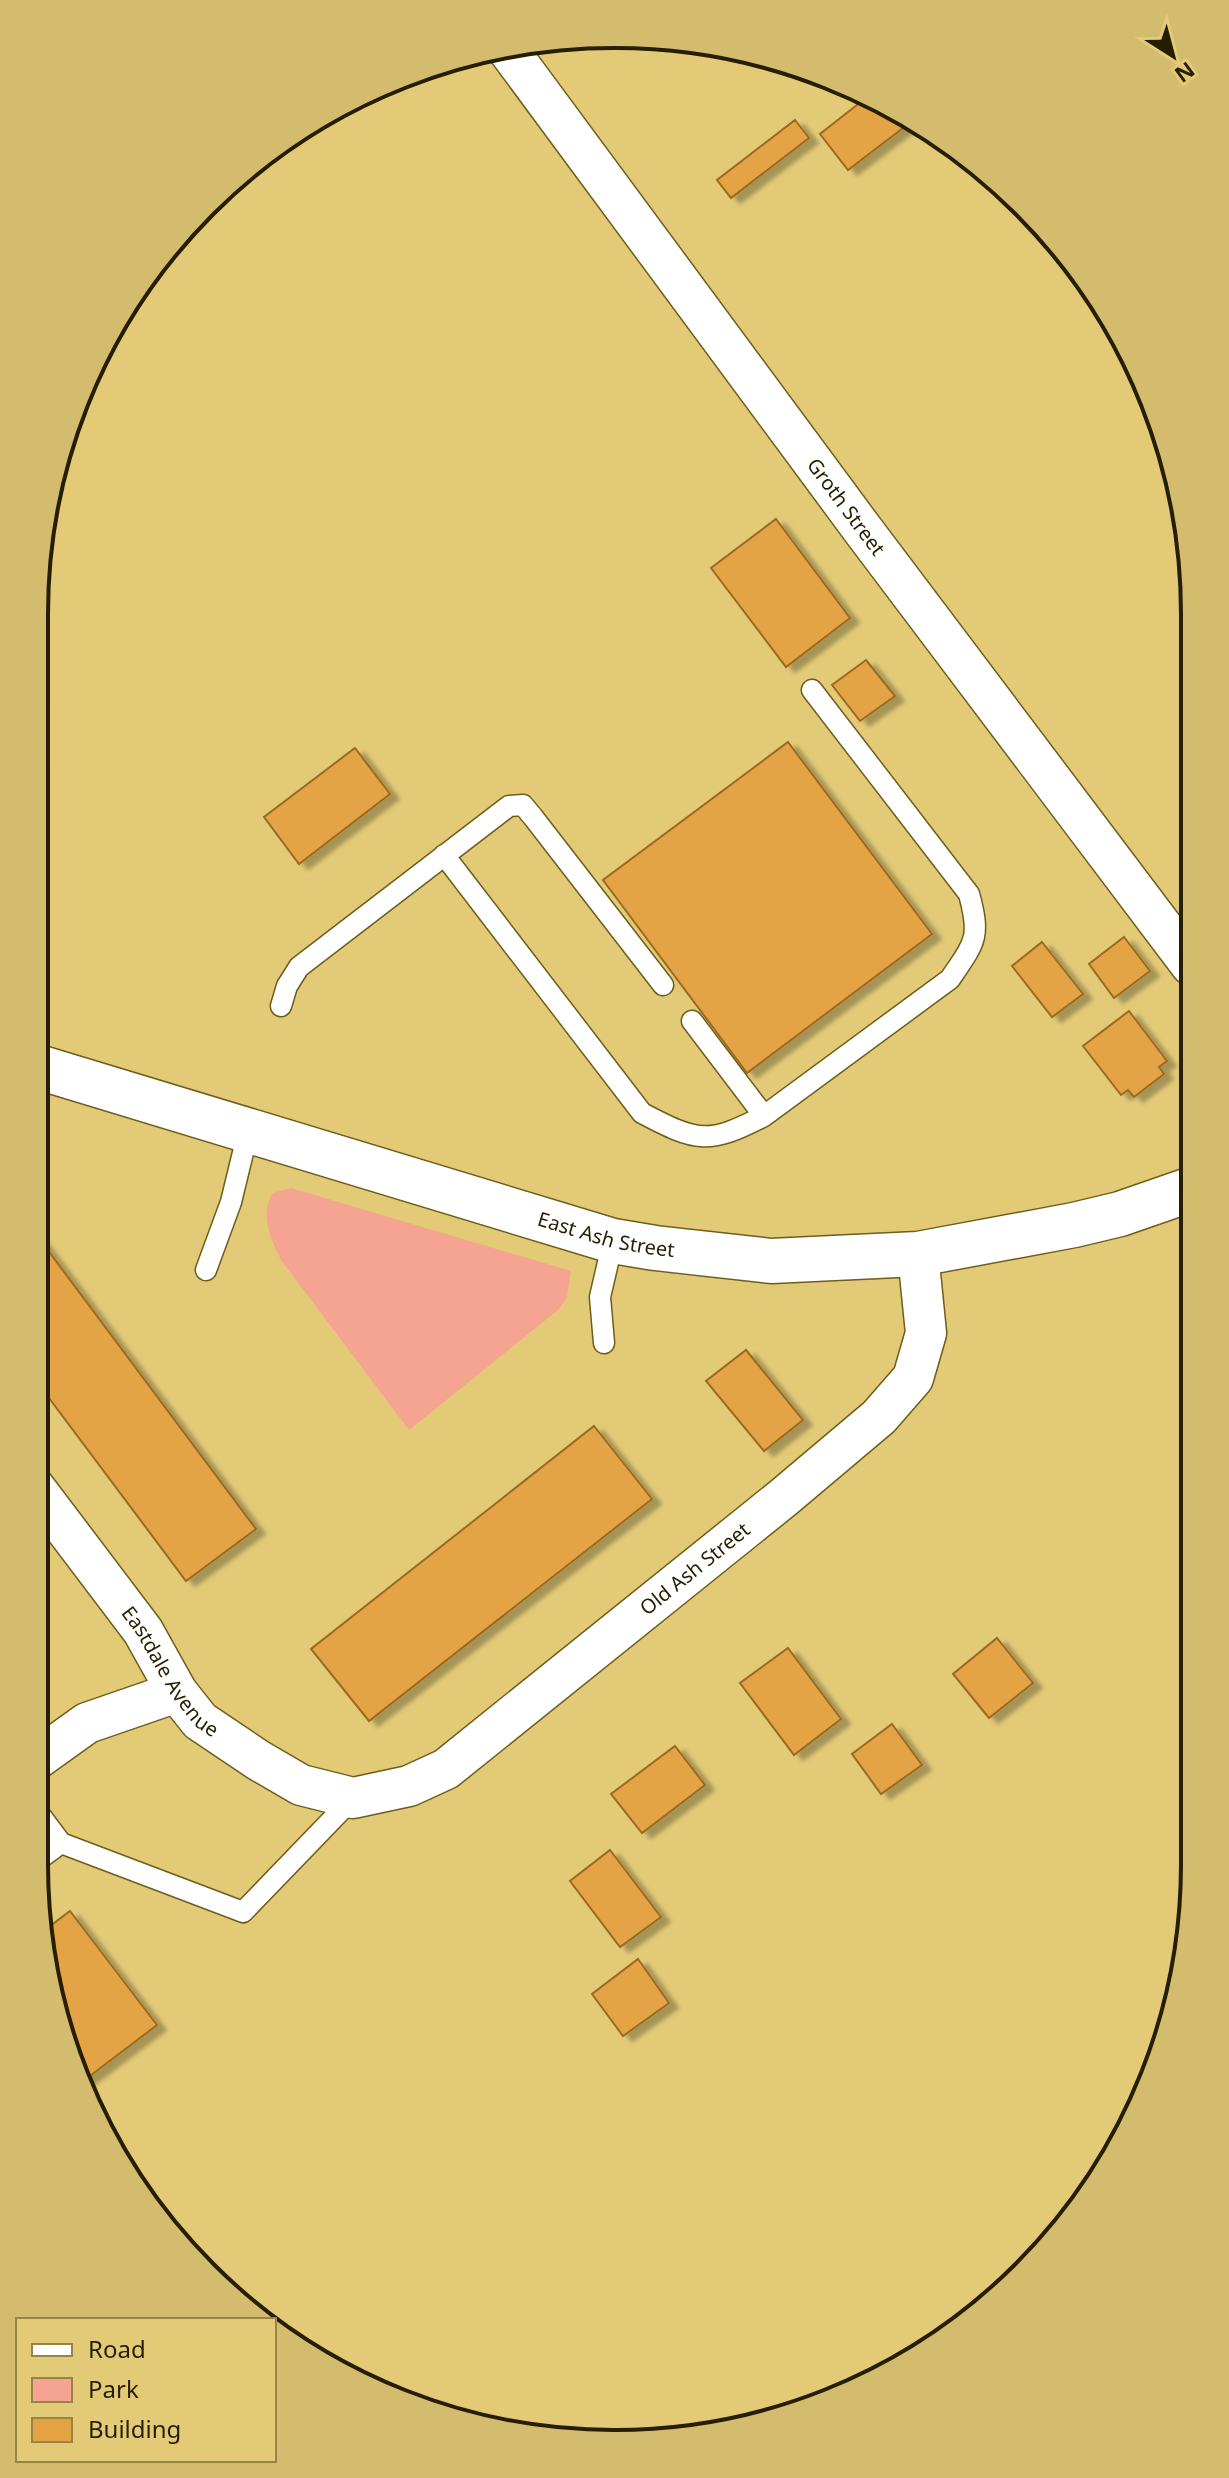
<svg xmlns="http://www.w3.org/2000/svg" width="1229" height="2478" viewBox="0 0 1229 2478" font-family="'Noto Sans',sans-serif">
  <defs>
    <filter id="shadow"><feDropShadow dx="9" dy="5" stdDeviation="2" flood-color="#0004"/></filter>
  </defs>
  <rect width="100%" height="100%" fill="#e2ca77"/>
  <path fill="#f5a491" d="M291,1188L571,1271L567,1297L558,1310L409,1430L281,1260C271,1241 259,1213 273,1193Z"/>
  <path fill="#e4a444" stroke="#9b6b21" stroke-width="2" filter="url(#shadow)" d="M871,94L896,110L907,125L848,170L820,134Z
    M795,120L809,138L731,198L717,180Z
    M776,519L850,618L786,667L711,568Z
    M866,660L895,696L860,721L832,685Z
    M788,742L932,934L747,1073L603,880Z
    M355,748L390,794L299,864L264,817Z
    M1124,937L1150,971L1114,998L1089,964Z
    M1042,942L1083,994L1052,1017L1012,966Z
    M1129,1011L1167,1061L1159,1067L1164,1074L1134,1097L1128,1090L1121,1095L1083,1046Z
    M35,1233L256,1529L186,1581L34,1378Z
    M746,1350L803,1420L764,1451L706,1381Z
    M594,1426L652,1499L369,1721L311,1649Z
    M997,1638L1033,1683L989,1718L953,1674Z
    M788,1648L841,1719L794,1755L740,1683Z
    M892,1724L922,1765L881,1794L852,1754Z
    M675,1746L705,1785L642,1833L611,1794Z
    M610,1850L661,1917L620,1947L570,1881Z
    M70,1911L157,2025L82,2082L65,2051L45,1930Z
    M638,1959L669,2003L623,2036L592,1994Z"/>
  <g fill="none" stroke-linecap="round" stroke-linejoin="round">
    <defs>
      <path id="lane" d="M444,855L642,1113C697,1142 708,1145 764,1116L950,979C975,942 981,938 969,894L812,690
        M281,1006L287,986L299,967L509,806L523,805L533,817L663,985
        M692,1021L764,1116
        M206,1270L231,1202L248,1132
        M604,1343L600,1297L613,1241
        M61,1843L243,1912L353,1798
        M34,1863L61,1843L34,1807"/>
      <g id="street">
        <path id="s1" d="M506,47L863,530L1191,965"/>
        <path id="s2" d="M34,1487L143,1631L177,1692L200,1721L258,1760L301,1785L353,1798L409,1786L446,1769L783,1498L879,1417L913,1378L926,1333L918,1254"/>
        <path d="M34,1761L87,1723L177,1692"/>
      </g>
      <g id="secondary">
        <path id="s3" d="M35,1066L613,1241L655,1248L771,1261L918,1254L1074,1225L1120,1214L1192,1189"/>
      </g>
    </defs>
    <use href="#lane" stroke="#6e5d1c" stroke-width="23"/>
    <use href="#street" stroke="#6e5d1c" stroke-width="43"/>
    <use href="#secondary" stroke="#6e5d1c" stroke-width="47"/>
    <use href="#lane" stroke="#fff" stroke-width="20"/>
    <use href="#street" stroke="#fff" stroke-width="40"/>
    <use href="#secondary" stroke="#fff" stroke-width="44"/>
  </g>
  <g text-anchor="middle" stroke-width="8" stroke-linejoin="round" paint-order="stroke">
    <g font-size="20" fill="#271e00" stroke="#e2ca77">
      <text dy="7" stroke="none"><textPath href="#s1" startOffset="572">Groth Street</textPath></text>
      <text dy="7" stroke="none"><textPath href="#s3" startOffset="596">East Ash Street</textPath></text>
      <text dy="7" stroke="none"><textPath href="#s2" startOffset="878">Old Ash Street</textPath></text>
      <text dy="7" stroke="none"><textPath href="#s2" startOffset="230">Eastdale Avenue</textPath></text>
    </g>
  </g>
  <path d="M0 0H1229V2478H0ZM614 48H615A566 566 0 0 1 1181 614V1864A566 566 0 0 1 615 2430H614A566 566 0 0 1 48 1864V614A566 566 0 0 1 614 48Z" fill="#d3bc6d" fill-rule="evenodd"/>
  <path fill="none" stroke="#271e00" stroke-width="4" d="M614 48H615A566 566 0 0 1 1181 614V1864A566 566 0 0 1 615 2430H614A566 566 0 0 1 48 1864V614A566 566 0 0 1 614 48Z"/>
  <rect x="16" y="2318" width="260" height="144" fill="#e2ca77" stroke="#978547" stroke-width="2"/>
  <rect x="32" y="2344" width="40" height="12" fill="#ffffff" stroke="#978547" stroke-width="2"/>
  <text x="88" y="2358" font-size="24" fill="#271e00">Road</text>
  <rect x="32" y="2378" width="40" height="24" fill="#f5a491" stroke="#978547" stroke-width="2"/>
  <text x="88" y="2398" font-size="24" fill="#271e00">Park</text>
  <rect x="32" y="2418" width="40" height="24" fill="#e4a444" stroke="#978547" stroke-width="2"/>
  <text x="88" y="2438" font-size="24" fill="#271e00">Building</text>
  <g transform="translate(1173 56) rotate(144)" stroke="#e2ca77" stroke-width="6" paint-order="stroke">
  <path d="M0-6L14 30L0 20L-14 30Z" fill="#271e00"/>
  <text y="-12" font-size="22" font-weight="bold" text-anchor="middle" fill="#271e00">N</text>
  </g>
</svg>
